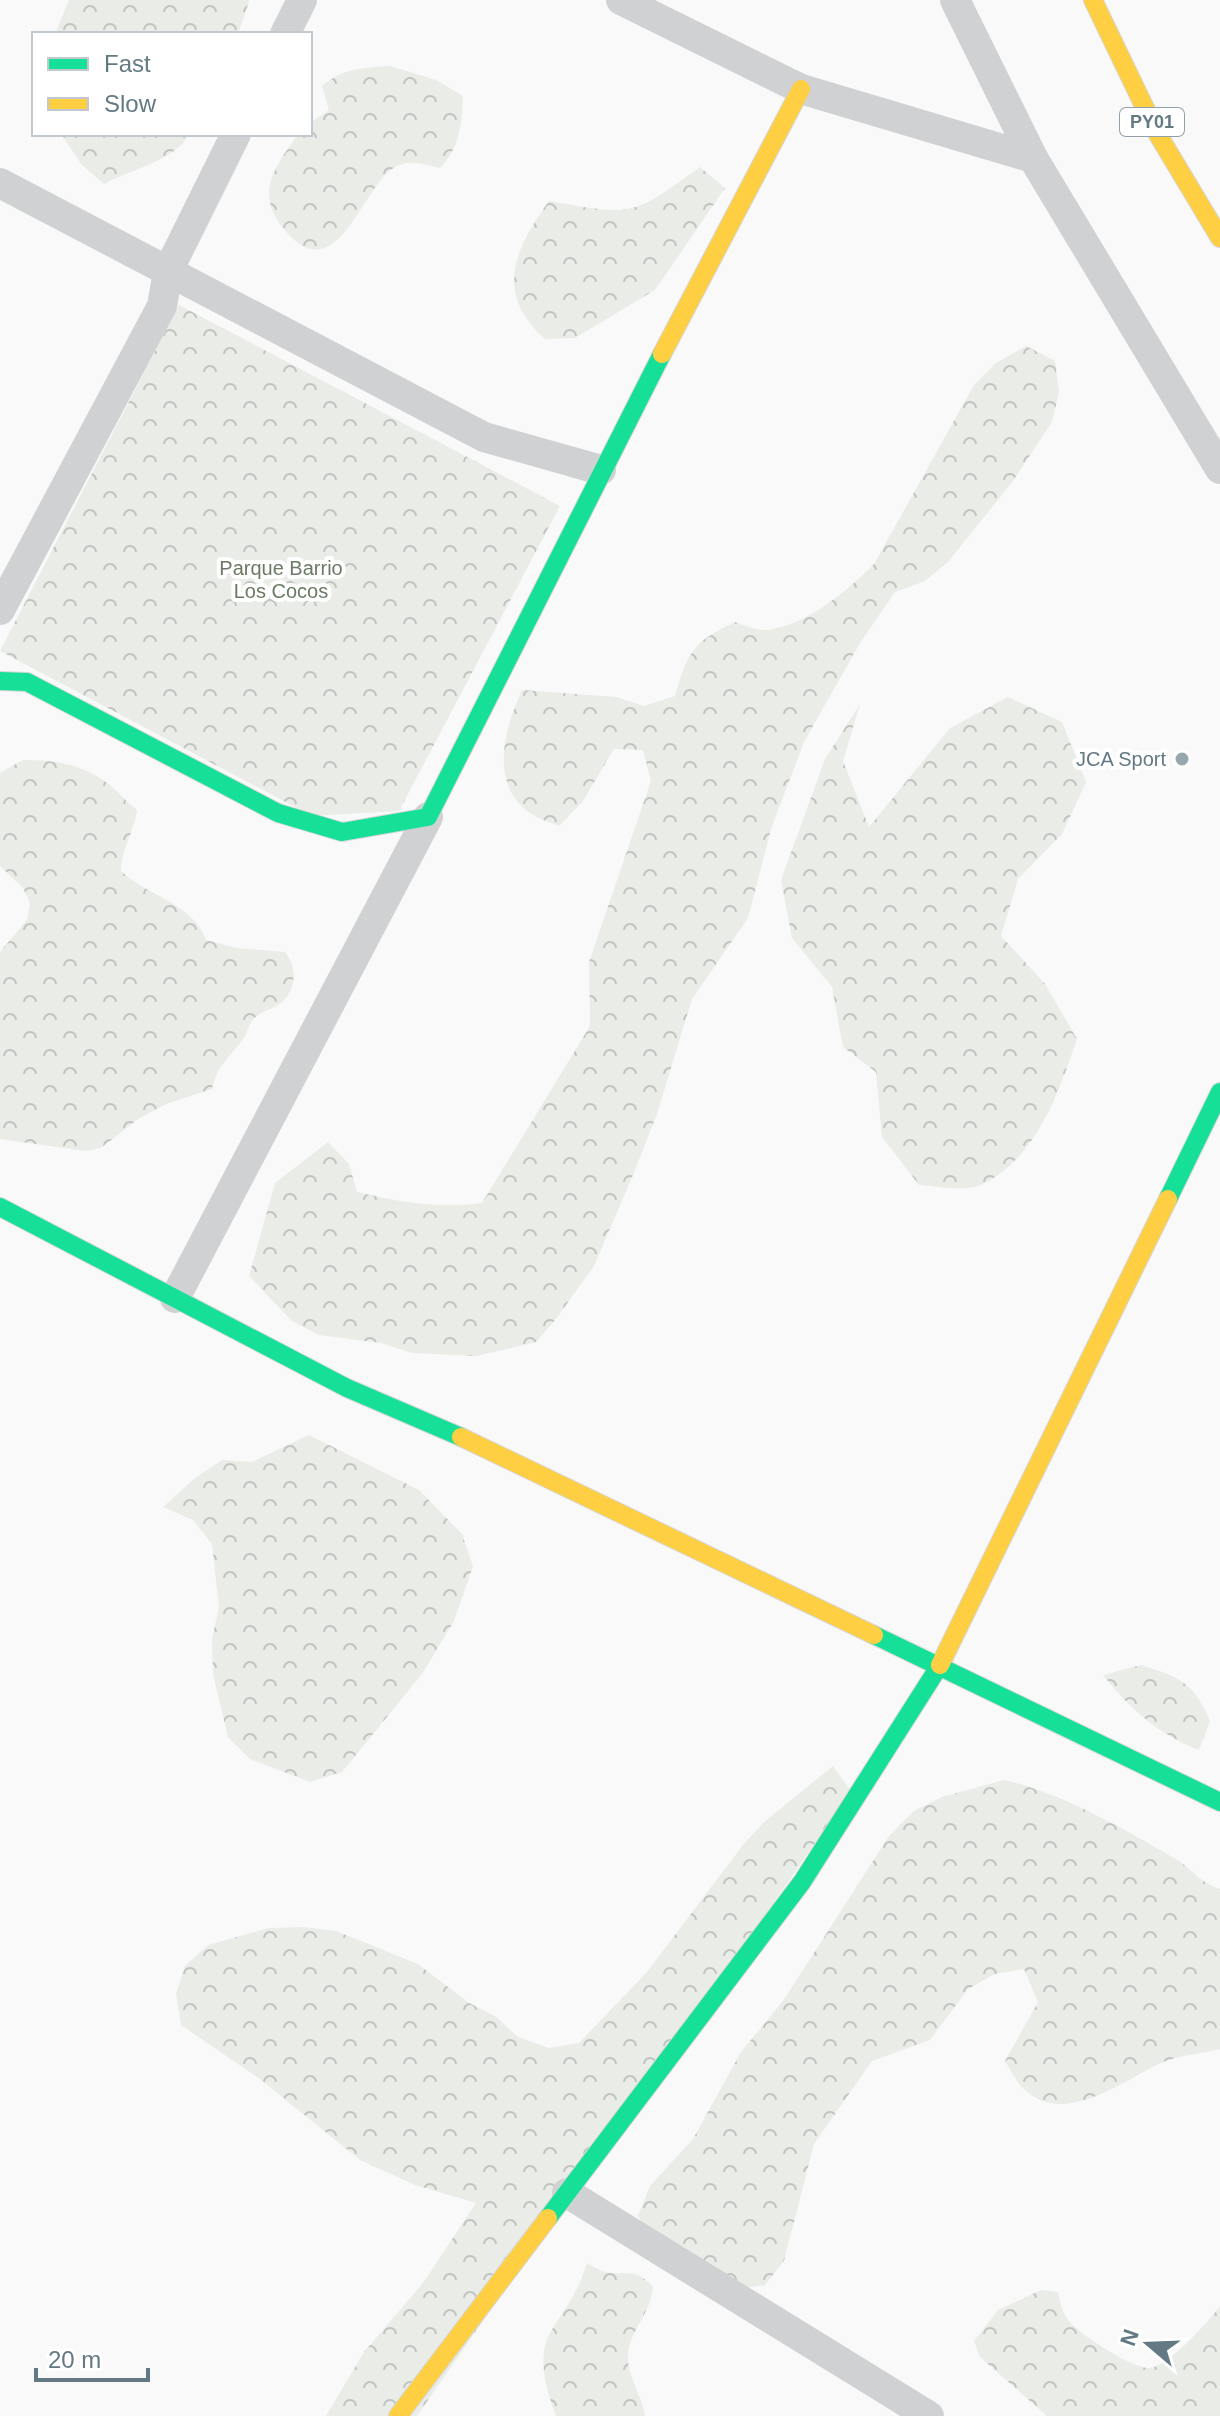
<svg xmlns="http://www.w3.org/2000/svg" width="1220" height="2416" viewBox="0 0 1220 2416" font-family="Arial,sans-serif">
  <defs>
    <pattern id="forest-crowns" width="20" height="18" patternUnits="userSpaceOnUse" patternTransform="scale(2)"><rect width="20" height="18" fill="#e9ece7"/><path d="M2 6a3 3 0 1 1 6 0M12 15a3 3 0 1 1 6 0" fill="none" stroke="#c0c4c1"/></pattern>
  </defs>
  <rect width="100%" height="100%" fill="#f9f9f9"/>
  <path fill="url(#forest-crowns)" d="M69,0H249V2L238,34H55Z
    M390,66L436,80L463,96C462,123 460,148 440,168C422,164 408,158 392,169C363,189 338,282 292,238C280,226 270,213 269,195C269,172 286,152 298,134H310V123L329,110L322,86C343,68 363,68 390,66Z
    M61,134H189C177,160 129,170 104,184L82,165Z
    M700,167L725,188L655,290L575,338L545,339C494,293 514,250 549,201C634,216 631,217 700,167Z
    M179,305L560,506L399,811L312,816L0,651Z
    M1026,346L1055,361L1059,392L1052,422L1013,481L948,562L925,581L895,592L860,643L804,742L771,829L748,918L692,999L657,1114L633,1175L594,1266L556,1319L536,1342L477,1356L412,1353L381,1343L319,1335L292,1321L249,1276L275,1183L328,1142L349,1164L357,1192C401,1202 437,1209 482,1203L590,1026L589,962L651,781L643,750L614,749L583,801L559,826C550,822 538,819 530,813C488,784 505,727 522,690L616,697L644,706L675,696C688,651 693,642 735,622C744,625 756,631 766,630C806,626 847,591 874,564L974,385L996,363Z
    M1008,697L1062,722L1086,782L1062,834L1018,879L1001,936L1045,984L1077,1039C1058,1094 1037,1158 981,1185C966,1192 935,1186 919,1185L882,1137L876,1072L843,1047L832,987L792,938L781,880L825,759L860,704L843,761L869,827L950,728Z
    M23,760C52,760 78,763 103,780C116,788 125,801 137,810C134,832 122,847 121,871C147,896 194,904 206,940L237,948L285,952C298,968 297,992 278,1005C269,1011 259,1011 252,1021C248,1026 247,1033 244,1038C230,1057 217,1065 212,1089L166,1104L138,1119L101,1148L85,1151L0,1139V952L27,920L30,903L23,888L0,866V773Z
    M309,1435L419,1490L462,1534L473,1566L454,1621L422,1674L342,1772L310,1782L250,1759L228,1737L213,1674L212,1639L219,1607L212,1544L193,1520L163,1507L195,1478L222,1460L252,1462Z
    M1141,1665C1180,1677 1194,1683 1210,1721L1199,1750C1159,1735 1129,1708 1103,1675Z
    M833,1766L851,1791L417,2416H326L364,2352L423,2283L476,2203L415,2185L360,2160L260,2079L181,2025L176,1994L185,1966L208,1945L269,1928L303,1927L336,1931L418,1964L469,2003L495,2016L518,2037L549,2048L579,2043L647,1972L743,1845L763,1823Z
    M1004,1780C1064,1794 1120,1827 1174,1858C1192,1868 1200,1883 1220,1889V2049C1201,2054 1177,2055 1159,2064C1121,2082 1061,2129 1022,2087C1015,2080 1010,2069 1005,2061L1038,2002L1024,1969L995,1974L968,1989L930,2040L872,2061L814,2144L784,2261L765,2285L733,2289L670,2271L638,2216L650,2186L693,2139L741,2052L783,2001L889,1836L914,1811L942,1797Z
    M587,2263C594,2267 604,2273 612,2273C633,2274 636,2270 653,2287C651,2313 631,2329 628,2353C626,2375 642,2395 645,2416H556C522,2326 565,2334 587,2263Z
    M1041,2290L1058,2292C1060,2302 1062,2312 1069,2321C1079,2334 1133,2369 1150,2368C1169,2366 1209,2321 1220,2306V2416H1047L980,2357L974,2341L998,2310Z"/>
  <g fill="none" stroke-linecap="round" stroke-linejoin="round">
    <defs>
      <path id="fast" d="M0,681L27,682L278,813L342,832L428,817L662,354
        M1168,1199L1220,1092
        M0,1207L347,1388L461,1437
        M874,1635L1220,1802
        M548,2218L802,1882L940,1665"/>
      <path id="slow" d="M1093,0L1157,133L1220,238
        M662,354L801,89
        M461,1437L874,1635
        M940,1665L1168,1199
        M398,2416L548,2218"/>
    </defs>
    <use href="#fast" stroke="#d5d6d7" stroke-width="20"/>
    <use href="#slow" stroke="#d5d6d7" stroke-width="20"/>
    <path stroke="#cfd1d2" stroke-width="30" d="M621,0L801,89L1033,158
      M955,0L1033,158L1220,469
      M285,34L302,0
      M0,183L484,437L601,470
      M0,610L162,306L168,271L236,134
      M175,1298L428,817
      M567,2193L929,2416"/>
    <use href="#fast" stroke="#16e098" stroke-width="18"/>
    <use href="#slow" stroke="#ffcf43" stroke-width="18"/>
  </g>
  <circle fill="#98a6ad" stroke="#fff" stroke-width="3" cx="1182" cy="759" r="8"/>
  <g text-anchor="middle" stroke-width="8" stroke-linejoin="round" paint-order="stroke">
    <rect fill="#fff" stroke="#92a1a9" stroke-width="2" x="1120" y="108" width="64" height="28" rx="6"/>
    <g font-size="18" font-weight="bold" fill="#637984">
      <text x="1152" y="128">PY01</text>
    </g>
    <g font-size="20" fill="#6a7b63" stroke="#fff">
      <text x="281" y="575">Parque Barrio<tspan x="281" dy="23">Los Cocos</tspan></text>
    </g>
    <g font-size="20" fill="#637984" stroke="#fff" text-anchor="end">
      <text x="1166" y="766">JCA Sport</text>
    </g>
  </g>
  <rect x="32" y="32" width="280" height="104" fill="#ffffff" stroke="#c1c9ce" stroke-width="2"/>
  <rect x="48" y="58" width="40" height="12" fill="#16e098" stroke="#c1c9ce" stroke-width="2"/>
  <text x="104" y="72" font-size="24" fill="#637984">Fast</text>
  <rect x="48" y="98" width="40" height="12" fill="#ffcf43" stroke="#c1c9ce" stroke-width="2"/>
  <text x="104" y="112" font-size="24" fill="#637984">Slow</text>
  <g transform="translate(1148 2344) rotate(289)" stroke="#ffffff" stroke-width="6" paint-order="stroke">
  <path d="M0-6L14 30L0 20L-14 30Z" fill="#637984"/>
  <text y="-12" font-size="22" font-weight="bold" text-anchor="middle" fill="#637984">N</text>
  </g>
  <path d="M36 2368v12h112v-12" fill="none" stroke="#637984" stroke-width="4"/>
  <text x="48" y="2368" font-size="24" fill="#637984" stroke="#ffffff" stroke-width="6" paint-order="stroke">20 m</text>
</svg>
